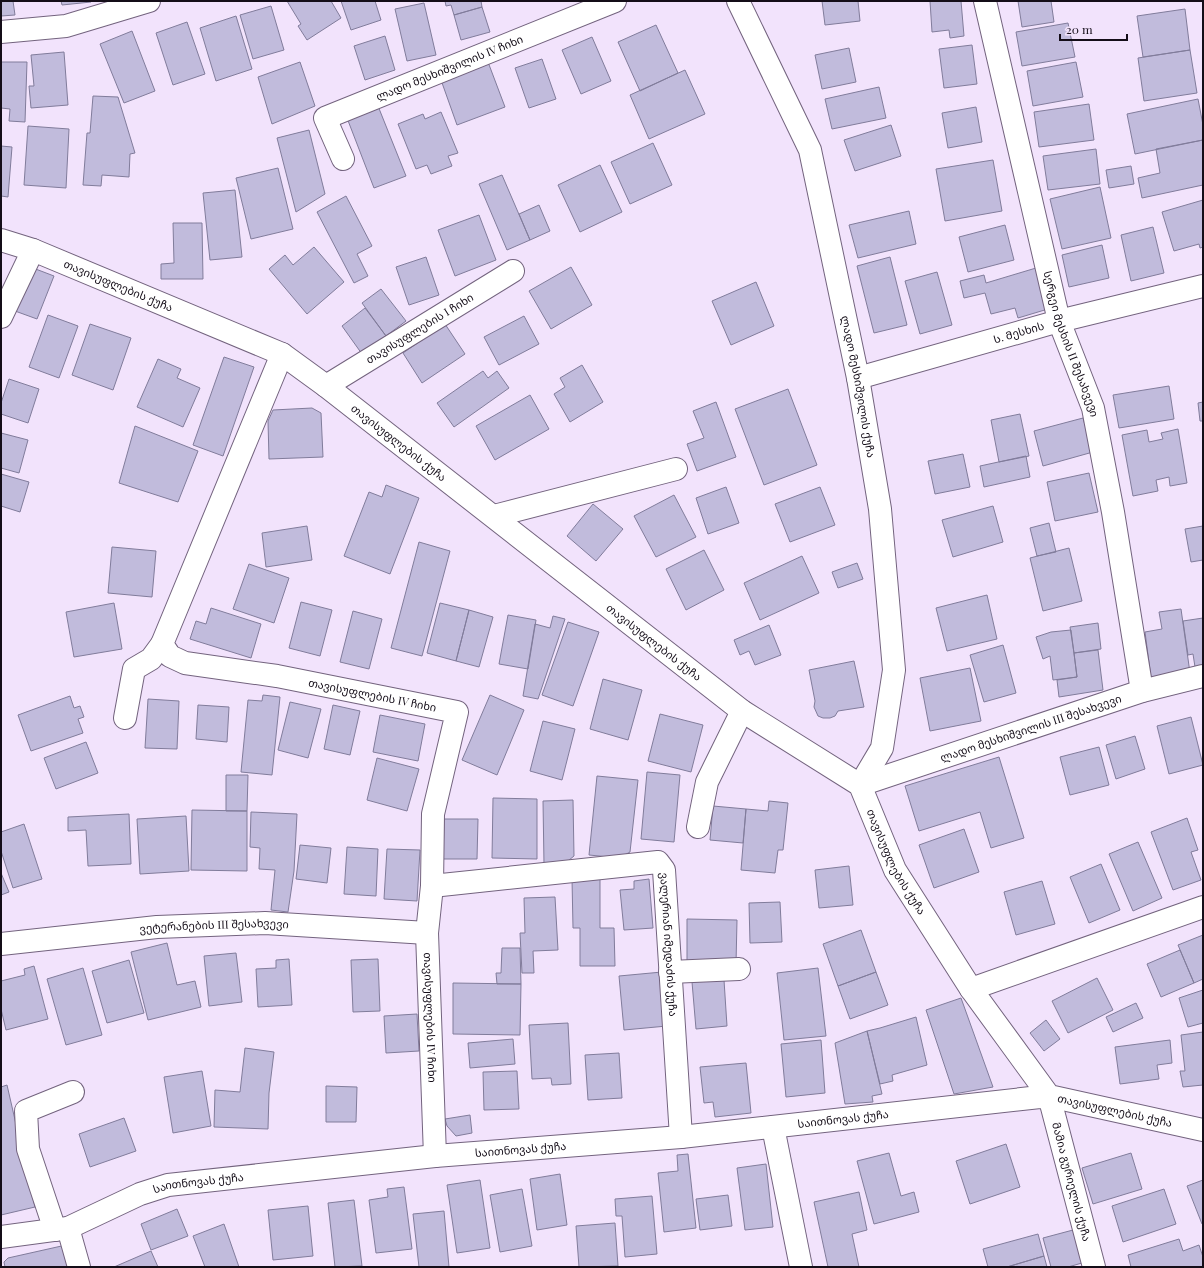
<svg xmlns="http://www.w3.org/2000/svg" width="1204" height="1268" viewBox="0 0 1204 1268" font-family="'Playfair Display','Noto Sans Georgian',serif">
  <rect width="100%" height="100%" fill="#f2e3fc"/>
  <path fill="#c1bbdc" stroke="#817c9b" d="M1,1H13L15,15L1,16Z
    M61,1H90L91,2L62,5Z
    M287,1H331L341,18L307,40L298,26L301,24Z
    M341,1H375L381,20L351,30Z
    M445,1H481L482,7L454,15L451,5L446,6Z
    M822,1H858L860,21L825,25Z
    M930,1H961L964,36L950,38L949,30L932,32Z
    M1018,1H1051L1054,22L1022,27Z
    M424,3L436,55L407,61L395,9Z
    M271,6L284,50L253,59L240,15Z
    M482,7L490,32L461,40L454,15Z
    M1185,9L1190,50L1143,57L1137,16Z
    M236,16L252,69L216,81L200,28Z
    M187,22L205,74L173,85L156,33Z
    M1068,23L1075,57L1022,66L1016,32Z
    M656,25L678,73L640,91L618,42Z
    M132,31L155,91L124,103L100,44Z
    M385,36L395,70L365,80L354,46Z
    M592,37L611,81L581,94L562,50Z
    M972,45L977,84L944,88L939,49Z
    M849,48L856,82L822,89L815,55Z
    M1190,50L1197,93L1144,101L1138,58Z
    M64,52L68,105L31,108L29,86H34L31,55Z
    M542,59L556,99L529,108L515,68Z
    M1,62H27L25,122L9,121L10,109L1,108Z
    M300,62L315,106L272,124L258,77Z
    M488,62L505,107L457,125L441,80Z
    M1076,62L1083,97L1033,106L1027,71Z
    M685,70L705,114L649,139L630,95Z
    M879,87L886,118L832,129L825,99Z
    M93,96L118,97L135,153L130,154L129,177L102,175L101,186L83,185L87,133H90Z
    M1198,99L1203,125V140L1135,154L1127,114Z
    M1089,104L1094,140L1039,147L1034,112Z
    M378,106L406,176L374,188L347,118Z
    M976,107L982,142L948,148L942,113Z
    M441,112L458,153L448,156L452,166L431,174L427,165L416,169L398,124L423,114L425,119Z
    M891,125L901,156L855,171L844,140Z
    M28,126L69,129L66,188L24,185Z
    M309,130L325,194L296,212L277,138Z
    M1203,140V185L1142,198L1138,178L1160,173L1156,149Z
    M653,143L672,185L630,204L611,162Z
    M1,146L12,147L8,197L1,196Z
    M1096,149L1100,184L1048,190L1043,156Z
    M993,160L1002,211L945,221L936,169Z
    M600,165L622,212L580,232L558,185Z
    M1131,166L1134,184L1109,188L1106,170Z
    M278,168L293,229L251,239L236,178Z
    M502,175L530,240L507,250L479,184Z
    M1100,187L1111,238L1062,249L1050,199Z
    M235,190L242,257L210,260L203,193Z
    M346,196L372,246L357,254L368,276L354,283L317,212Z
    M1203,200V247L1200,248L1199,244L1174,251L1162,212Z
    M539,205L550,231L530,240L519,214Z
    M909,211L916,244L858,258L849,225Z
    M479,215L496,260L455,276L438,230Z
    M173,223H202L203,279H161V264L174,263Z
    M1005,225L1014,260L968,272L959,237Z
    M1153,227L1164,273L1131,281L1121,235Z
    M1102,245L1109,278L1069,287L1062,255Z
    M314,247L344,282L307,314L269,269L285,255L293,265Z
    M426,257L439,295L409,305L396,267Z
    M890,257L907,325L874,333L857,266Z
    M571,267L592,305L551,329L529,291Z
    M33,268L54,276L37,319L15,311Z
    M1036,268L1048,309L1018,318L1015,308L991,314L985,293L964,298L960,281L984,275L986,283Z
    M937,272L952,325L920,334L905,281Z
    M756,282L774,326L731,345L712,301Z
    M381,289L406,321L386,336L362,303Z
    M365,308L386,336L362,354L342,326Z
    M48,315L78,326L59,378L29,367Z
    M524,316L539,344L499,365L484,337Z
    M90,324L131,338L113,390L72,375Z
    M445,324L465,354L422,383L403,353Z
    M224,357L254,367L223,456L193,445Z
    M158,359L181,369L177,378L200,388L183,427L137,407Z
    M582,365L603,402L570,422L554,394L565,387L560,378Z
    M483,371L488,378L497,371L509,388L454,427L437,403Z
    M9,379L39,389L28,423L1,414V403Z
    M1169,386L1174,419L1119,428L1113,395Z
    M788,389L817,465L764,485L735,409Z
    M530,395L549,429L495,460L476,426Z
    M716,402L736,457L697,471L687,444L704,438L693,411Z
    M1203,402V421H1200L1198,403Z
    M312,408L321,413L323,457L269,459L268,421L273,410Z
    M1020,414L1029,456L999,462L991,420Z
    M1083,418L1093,452L1043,466L1034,431Z
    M135,426L198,451L178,502L119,483Z
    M1178,429L1187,483L1170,486L1169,477L1156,480L1158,491L1133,496L1122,435L1147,430L1149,442L1163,439L1161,433Z
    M1,433L28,440L19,473L1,468Z
    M963,454L970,487L935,494L928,461Z
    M1026,456L1030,477L984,487L980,466Z
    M1089,473L1098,512L1055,521L1047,482Z
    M1,474L29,482L20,512L1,506Z
    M386,485L419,498L390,574L344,556L369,492L382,497Z
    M726,487L739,523L708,534L696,498Z
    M820,487L835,525L790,542L775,504Z
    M674,495L696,537L656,557L634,516Z
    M593,504L623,529L596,561L567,536Z
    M993,506L1003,542L953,557L942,520Z
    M1049,523L1056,552L1037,556L1030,528Z
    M307,526L312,560L266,567L262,533Z
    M1203,526V560L1191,562L1185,529Z
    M419,542L450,551L422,656L391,648Z
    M112,547L156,551L152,597L108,593Z
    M1069,548L1082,601L1043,611L1030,558Z
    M704,550L724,590L686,610L666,569Z
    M802,556L819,593L760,620L744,583Z
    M857,563L863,579L838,588L832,572Z
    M249,564L289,578L274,623L233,609Z
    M987,595L997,639L947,651L936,608Z
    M301,602L332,610L320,656L289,648Z
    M114,603L122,649L74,657L66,612Z
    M440,603L469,610L456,661L427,653Z
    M211,608L261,624L251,658L190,639L196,621L206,624Z
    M1181,609L1190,673L1151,678L1145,632L1162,629L1159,612Z
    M469,610L493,617L479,667L456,661Z
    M353,611L382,619L369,669L340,662Z
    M508,615L536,620L528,669L499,664Z
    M553,616L565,619L538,699L523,696L535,624L550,628Z
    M1203,618V666L1195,667L1193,654L1188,655L1183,621Z
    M568,622L599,632L573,706L542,695Z
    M1098,623L1101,649L1074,653L1070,627Z
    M769,625L781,655L755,665L749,651L740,655L734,640Z
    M1071,630L1077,677L1053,680L1050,656L1043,659L1036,637L1051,632Z
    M1003,645L1016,693L984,702L970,655Z
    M1098,650L1103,690L1059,697L1057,680L1077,677L1074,653Z
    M854,661L864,707L838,711L835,716L830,718H823L818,716L814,707L815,701L809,670Z
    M970,668L981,721L930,731L920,678Z
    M603,679L642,690L628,740L590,729Z
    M263,695L280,697L272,775L241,772L248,700L262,701Z
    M490,695L524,710L497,775L462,760Z
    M70,696L74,708L80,706L84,717L78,719L83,733L31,751L18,715Z
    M148,699L179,701L177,749L145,748Z
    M290,702L321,709L308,758L278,750Z
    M198,705L229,707L227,742L196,739Z
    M333,705L360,711L350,755L324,749Z
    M660,714L703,725L691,772L648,761Z
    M380,715L425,724L418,761L373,752Z
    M1191,717L1203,765L1169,774L1157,726Z
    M543,721L575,729L562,780L530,771Z
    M1135,736L1145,769L1116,779L1106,745Z
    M86,742L98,773L56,789L44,758Z
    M1099,747L1109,785L1070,795L1060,757Z
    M999,757L1024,838L991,848L980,812L919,831L905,786Z
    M377,758L419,769L407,811L367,800Z
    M647,772L680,775L674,842L641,839Z
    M226,775H248L247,811H226Z
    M597,776L638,780L630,852L619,858L589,855Z
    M493,798L537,799V859L492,858Z
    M573,800L574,856L563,865H544L543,801Z
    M769,801L788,803L783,850H778L775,873L741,870L746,809L768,811Z
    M713,806L746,809L743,843L710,840Z
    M192,810L247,811V871L191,870Z
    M251,812L297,814L294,871L288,912L271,910L275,870L259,869L260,848L250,847Z
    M129,814L131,864L88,866L86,830L68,831V817Z
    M186,816L189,871L140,874L137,819Z
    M1187,818L1198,850L1191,852L1201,880L1173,890L1151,832Z
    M444,819H478L477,859H443Z
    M24,824L42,879L13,888L1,851V832Z
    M964,829L979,872L934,888L919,845Z
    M1138,842L1162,898L1133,911L1109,854Z
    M300,845L331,848L327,883L296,879Z
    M347,847L378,849L376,896L344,894Z
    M387,849L420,850L417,901L384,899Z
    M1101,864L1120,910L1089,923L1070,877Z
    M849,866L853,905L819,908L815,870Z
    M1,873L9,892L1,895Z
    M572,879H600V928H614L615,966H580V928H573Z
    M649,879L653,928L624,930L620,890L634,889V881Z
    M1042,881L1055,924L1016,935L1004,892Z
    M555,897L558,950L533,951L534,973H522L520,933H525L524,898Z
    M780,902L782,942L750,943L749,903Z
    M687,919L737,920L736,964H687Z
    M861,930L876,972L838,986L823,944Z
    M1203,935V979L1194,983L1178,945Z
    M167,943L177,985L195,981L201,1007L148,1020L131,952Z
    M502,948H520L521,984H497L496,973H501Z
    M1180,950L1194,983L1161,997L1147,964Z
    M236,953L242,1002L209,1006L204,956Z
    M289,959L292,1005L258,1007L256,969L276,968V960Z
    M378,959L380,1011L353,1012L351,960Z
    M129,960L144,1013L107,1023L92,971Z
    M34,966L48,1019L6,1030L1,1009V981L25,975L24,969Z
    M83,968L102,1035L66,1045L47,979Z
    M818,968L826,1036L784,1040L777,973Z
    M662,972L667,1026L624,1030L619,976Z
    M876,972L888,1005L850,1019L838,986Z
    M1097,978L1113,1010L1068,1033L1052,1001Z
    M724,980L727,1026L696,1029L692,982Z
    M453,983L521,984L520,1035L453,1034Z
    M1203,990V1023L1188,1027L1179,998Z
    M961,998L993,1087L954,1094L926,1010Z
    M1136,1003L1143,1018L1113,1032L1106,1017Z
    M417,1014L419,1051L386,1053L384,1016Z
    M916,1017L927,1065L892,1075L893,1081L880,1084L867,1031L880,1028Z
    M1046,1020L1060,1039L1044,1051L1030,1033Z
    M568,1023L571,1084L552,1085L551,1078L532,1079L529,1025Z
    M867,1031L882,1094L872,1096L873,1102L845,1104L835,1043Z
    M1203,1032V1085L1183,1087L1180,1071H1185L1181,1035Z
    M513,1039L515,1064L470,1068L468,1043Z
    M821,1040L825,1093L786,1097L781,1044Z
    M1170,1040L1172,1063L1157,1065L1159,1079L1120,1084L1115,1047Z
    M245,1048L274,1052L269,1093L268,1129L214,1127L215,1090L240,1092Z
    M619,1053L622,1098L588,1100L585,1055Z
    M746,1063L751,1113L715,1117L713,1102L704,1103L700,1067Z
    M202,1071L211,1126L173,1133L164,1077Z
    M517,1071L519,1109L484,1110L483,1072Z
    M7,1085L35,1207L1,1215V1087Z
    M326,1086L357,1087L356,1122H326Z
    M470,1115L472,1133L456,1136L447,1126L445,1119Z
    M124,1118L136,1151L90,1167L79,1134Z
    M1006,1144L1020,1187L970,1204L956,1161Z
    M889,1153L901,1196L914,1192L919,1212L874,1224L857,1161Z
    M1131,1153L1142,1189L1093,1204L1082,1168Z
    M688,1154L696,1228L664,1232L658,1173L678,1171L677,1155Z
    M766,1164L773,1227L745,1230L737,1168Z
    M560,1174L567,1225L537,1230L530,1179Z
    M480,1180L490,1248L457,1253L447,1185Z
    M1203,1180V1223L1202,1224L1187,1186Z
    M404,1187L412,1249L376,1253L369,1200L388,1197L387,1189Z
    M522,1189L532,1246L500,1252L490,1195Z
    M1164,1189L1176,1224L1123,1242L1112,1206Z
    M859,1192L867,1230L852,1234L859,1267H828L814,1202Z
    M728,1195L732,1226L700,1230L696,1199Z
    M652,1196L657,1254L625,1257L622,1216H616L615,1199Z
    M354,1200L362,1266L335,1267L328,1203Z
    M308,1206L313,1256L273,1260L268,1210Z
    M177,1209L188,1236L151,1250L141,1224Z
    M444,1211L449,1267H419L413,1214Z
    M615,1223L618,1266L579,1267L576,1226Z
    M224,1224L239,1267H205L193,1236Z
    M1073,1230L1082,1263L1068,1267H1051L1043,1238Z
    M1038,1234L1044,1256L1007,1267H988L983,1249Z
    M1179,1239L1183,1251L1199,1245L1203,1257V1267H1131L1128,1255Z
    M66,1245L70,1267H5L4,1262L8,1258Z
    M151,1251L158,1267H114Z
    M1044,1256L1047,1267H1007Z"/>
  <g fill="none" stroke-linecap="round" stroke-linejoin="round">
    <defs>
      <g id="minor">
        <path id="s1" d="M738,1L810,150L858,378L880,509L894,670L882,748L860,785"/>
        <path id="s2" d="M985,1L1059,321L1093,408L1113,512L1142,691"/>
        <path d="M1,32L66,26L149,1"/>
        <path id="s3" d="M343,159L325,118L615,1"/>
        <path id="s4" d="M1,240L33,250L282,354L326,386L742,711L860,785L895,870L971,989L1049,1096L1203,1130"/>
        <path d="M1,317L33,250"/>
        <path id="s5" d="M282,354L162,644L170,656L185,663L277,676L457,712L433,814L432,886L427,933L435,1156"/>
        <path id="s6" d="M858,378L1059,321L1203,286"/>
        <path id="s7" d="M326,386L513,271"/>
        <path d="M494,516L676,469"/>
        <path d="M125,718L134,669L151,659L162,644"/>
        <path id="s8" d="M860,785L1142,691L1203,676"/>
        <path d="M698,827L707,782L742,711"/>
        <path id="s9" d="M432,886L658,862L664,870L681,1137"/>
        <path id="s10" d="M1,944L157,927L265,923L427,933"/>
        <path d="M670,972L739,969"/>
        <path d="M971,989L1203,907"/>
        <path d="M773,1127L801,1267"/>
        <path d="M68,1228L79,1267"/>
        <path d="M55,1230L28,1149L26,1111L73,1092"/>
        <path id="s11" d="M1,1237L68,1228L140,1194L168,1185L435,1156L681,1137L1049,1096L1094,1267"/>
      </g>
    </defs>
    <use href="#minor" stroke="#73637e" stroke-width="24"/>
    <use href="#minor" stroke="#fff" stroke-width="22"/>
  </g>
  <g text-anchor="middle" stroke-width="3.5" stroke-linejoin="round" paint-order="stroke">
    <g font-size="11" fill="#140d18" stroke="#f2e3fc">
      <text dy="4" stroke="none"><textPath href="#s3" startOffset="179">ლადო მესხიშვილის IV ჩიხი</textPath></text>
      <text dy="4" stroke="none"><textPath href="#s4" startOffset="126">თავისუფლების ქუჩა</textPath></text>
      <text dy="4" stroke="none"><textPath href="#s7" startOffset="110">თავისუფლების I ჩიხი</textPath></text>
      <text dy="4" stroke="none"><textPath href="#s6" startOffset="167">Ს. Მესხის</textPath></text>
      <text dy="4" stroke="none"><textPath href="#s2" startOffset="354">სერგეი მესხის II შესახვევი</textPath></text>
      <text dy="4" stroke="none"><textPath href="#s1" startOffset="407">ლადო მესხიშვილის ქუჩა</textPath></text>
      <text dy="4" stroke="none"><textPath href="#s4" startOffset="450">თავისუფლების ქუჩა</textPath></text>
      <text dy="4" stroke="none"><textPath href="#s4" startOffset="774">თავისუფლების ქუჩა</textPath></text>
      <text dy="4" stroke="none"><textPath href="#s5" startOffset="535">თავისუფლების IV ჩიხი</textPath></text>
      <text dy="4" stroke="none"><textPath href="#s8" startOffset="180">ლადო მესხიშვილის III შესახვევი</textPath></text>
      <text dy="4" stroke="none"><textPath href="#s4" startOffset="1110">თავისუფლების ქუჩა</textPath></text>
      <text dy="4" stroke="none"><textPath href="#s10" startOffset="214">ვეტერანების III შესახვევი</textPath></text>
      <text dy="4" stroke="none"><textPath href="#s9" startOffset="312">ვალერიან იმედაძის ქუჩა</textPath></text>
      <text dy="4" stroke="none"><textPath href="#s5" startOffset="930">თავისუფლების IV ჩიხი</textPath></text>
      <text dy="4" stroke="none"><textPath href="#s4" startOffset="1458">თავისუფლების ქუჩა</textPath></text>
      <text dy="4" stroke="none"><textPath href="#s11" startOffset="855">საითნოვას ქუჩა</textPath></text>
      <text dy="4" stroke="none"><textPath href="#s11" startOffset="531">საითნოვას ქუჩა</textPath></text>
      <text dy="4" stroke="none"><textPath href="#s11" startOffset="1151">მამია გურიელის ქუჩა</textPath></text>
      <text dy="4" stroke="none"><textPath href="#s11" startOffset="207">საითნოვას ქუჩა</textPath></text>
    </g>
  </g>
  <rect width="1204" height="1268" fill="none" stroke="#140d18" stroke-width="4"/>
  <path d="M1060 34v6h67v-6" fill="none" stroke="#140d18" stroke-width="2"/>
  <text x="1066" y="34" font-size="12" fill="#140d18" stroke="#f2e3fc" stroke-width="3" paint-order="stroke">20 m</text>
</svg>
